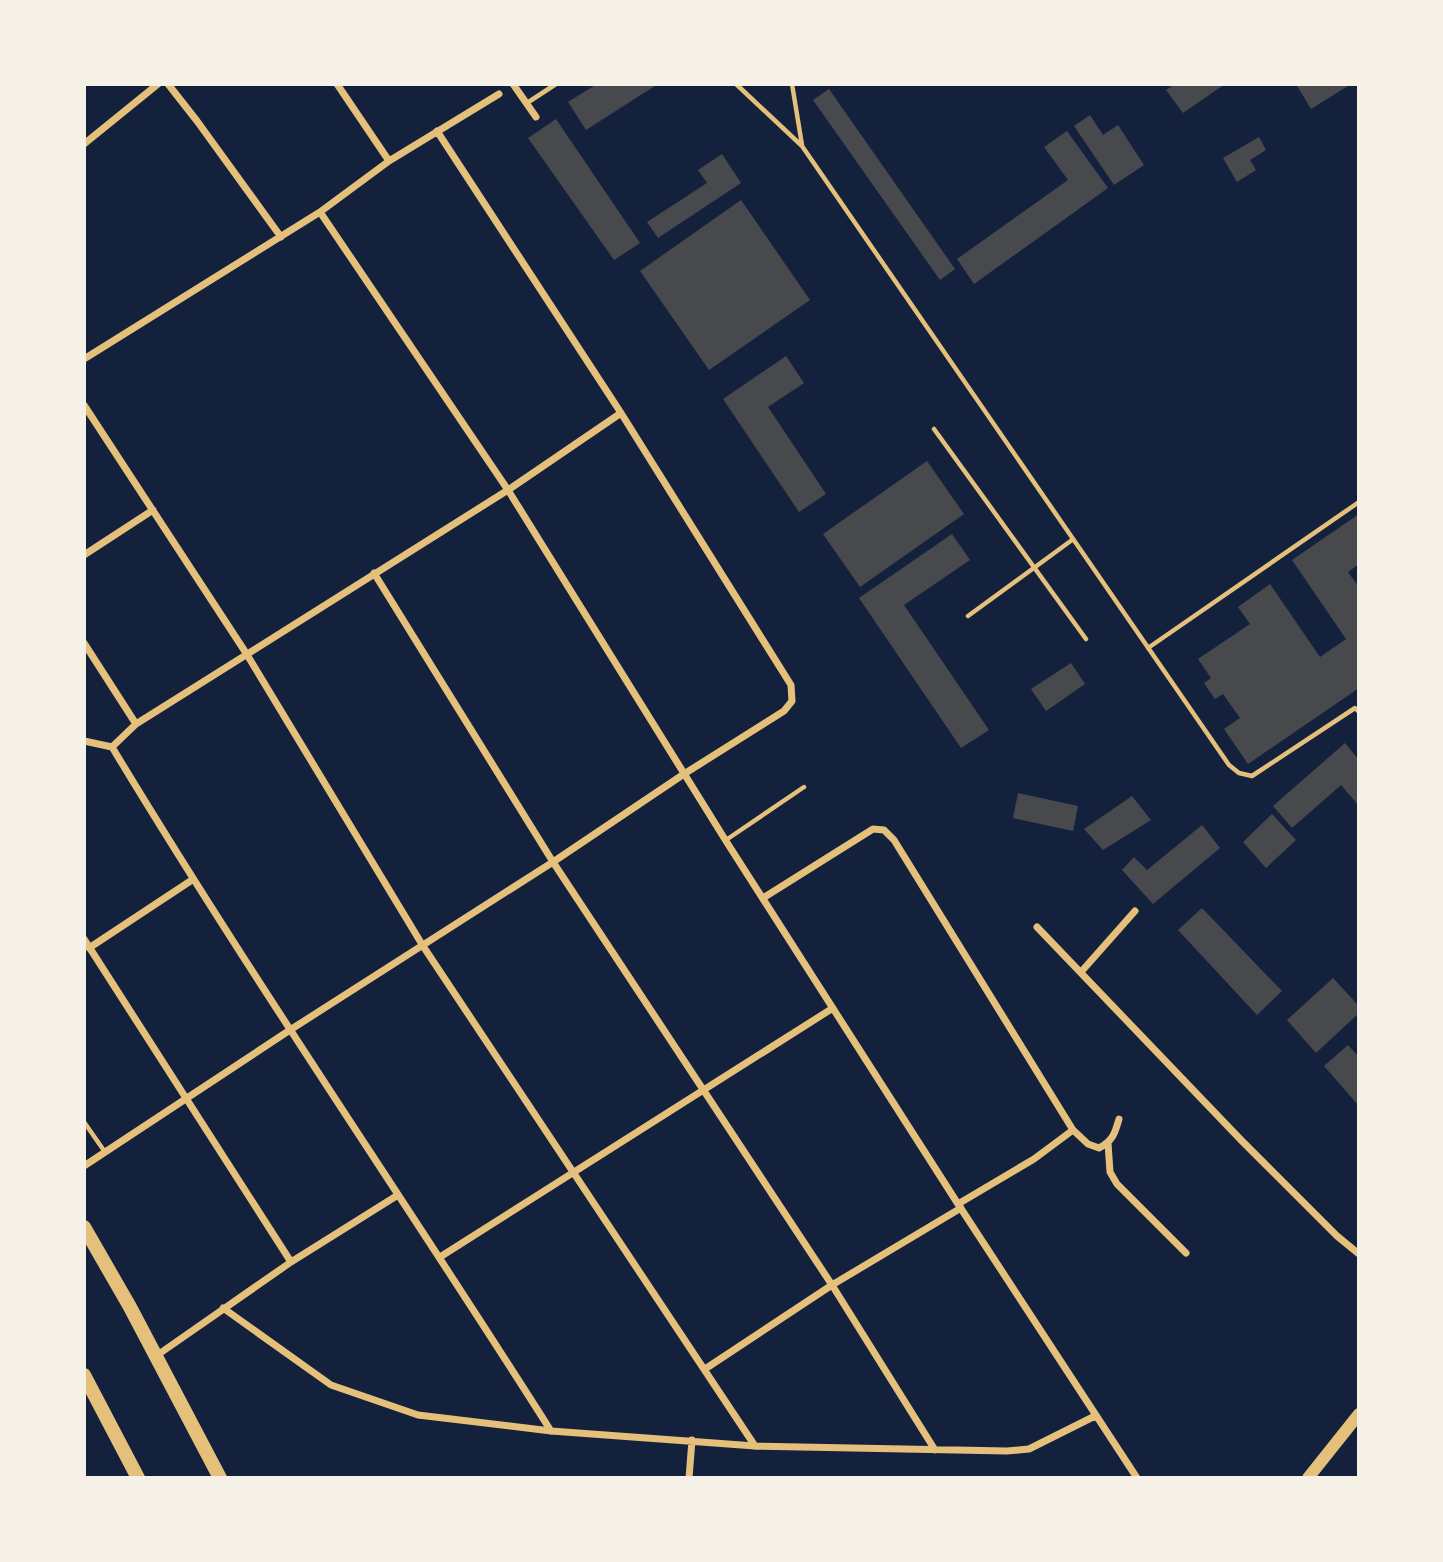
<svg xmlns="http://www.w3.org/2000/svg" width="1443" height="1562" viewBox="0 0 1443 1562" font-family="Cabin,sans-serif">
  <rect width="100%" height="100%" fill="#14213d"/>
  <path fill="#48494c" d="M597,84H658L586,130L568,102Z
    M1175,84H1225L1183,113L1166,90Z
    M1296,84H1351L1311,109Z
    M829,89L955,269L940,280L813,100Z
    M1090,115L1103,135L1118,125L1144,165L1114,185L1074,126Z
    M556,119L640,243L614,260L528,138Z
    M1067,131L1108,188L974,284L957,259L1068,180L1044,147Z
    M1259,137L1266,150L1250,160L1256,170L1237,182L1223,158Z
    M722,154L741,183L658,238L647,222L707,183L698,170Z
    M741,200L810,300L709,370L640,271Z
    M786,356L804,383L768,407L826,494L799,512L723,399Z
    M927,461L964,514L860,587L823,534Z
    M1359,514V564L1348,572L1359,587V688L1248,764L1224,729L1240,718L1223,694L1215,699L1204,683L1211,678L1198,659L1250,624L1238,607L1270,584L1320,657L1346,639L1292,560Z
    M952,534L970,560L904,605L989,730L961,748L859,598Z
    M1071,663L1085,684L1046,711L1031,689Z
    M1345,743L1359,760V806L1341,785L1292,828L1273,806Z
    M1018,793L1078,806L1073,831L1013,818Z
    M1132,796L1151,820L1103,850L1084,829Z
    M1272,814L1296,840L1266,868L1243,842Z
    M1202,825L1220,848L1153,904L1122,870L1134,857L1147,870Z
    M1202,908L1282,991L1257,1015L1178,930Z
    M1333,978L1359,1006V1013L1316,1053L1287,1020Z
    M1348,1045L1359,1057V1106L1324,1066Z"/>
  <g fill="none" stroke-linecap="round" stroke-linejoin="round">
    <path stroke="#e5c07b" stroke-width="4.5" d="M736,84L802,146L1229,765L1239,773L1252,776L1355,708L1359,712
      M792,84L802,145
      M527,103L556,84
      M934,429L1086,639
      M968,616L1072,540
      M1148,648L1359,502
      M726,840L804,787
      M84,1122L105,1152"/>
    <path stroke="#e5c07b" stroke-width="7" d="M168,84L197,121L281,237
      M337,84L389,161
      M513,84L536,117
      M84,144L158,84
      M320,212L508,490L726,841L958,1204L1137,1478
      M84,359L320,212L389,161L499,94
      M84,405L246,653L423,946L755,1446
      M84,555L153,510
      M374,573L553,862L832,1285L935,1450
      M84,643L136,724
      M84,741L112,747C252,979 406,1202 551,1431
      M112,747L136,724L508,490L621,413
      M763,898L873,829L884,830L894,840L1073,1130L1034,1159L958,1204
      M1037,927L1241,1140L1337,1236L1359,1254
      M84,939L291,1262
      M89,948L192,880
      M1081,972L1135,911
      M1073,1130L1088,1144L1099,1148C1113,1141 1115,1133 1119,1119
      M1108,1143L1110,1172L1117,1184L1186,1253
      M84,1166L290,1030L553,862L684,774L784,711L792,701L791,685L621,413L437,131
      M440,1257L833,1008
      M223,1308L331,1385L418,1415L551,1431L755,1446L1007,1451L1029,1449L1095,1416
      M156,1356L291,1262L398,1195
      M705,1369L832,1285L961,1208
      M689,1478L692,1440"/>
    <path stroke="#e5c07b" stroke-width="12" d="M1308,1478L1359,1414"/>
    <path stroke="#e5c07b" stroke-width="14" d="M84,1227L130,1307L220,1478
      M84,1375L138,1478"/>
  </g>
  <rect width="1443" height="1562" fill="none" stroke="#f6f1e7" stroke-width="172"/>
</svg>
